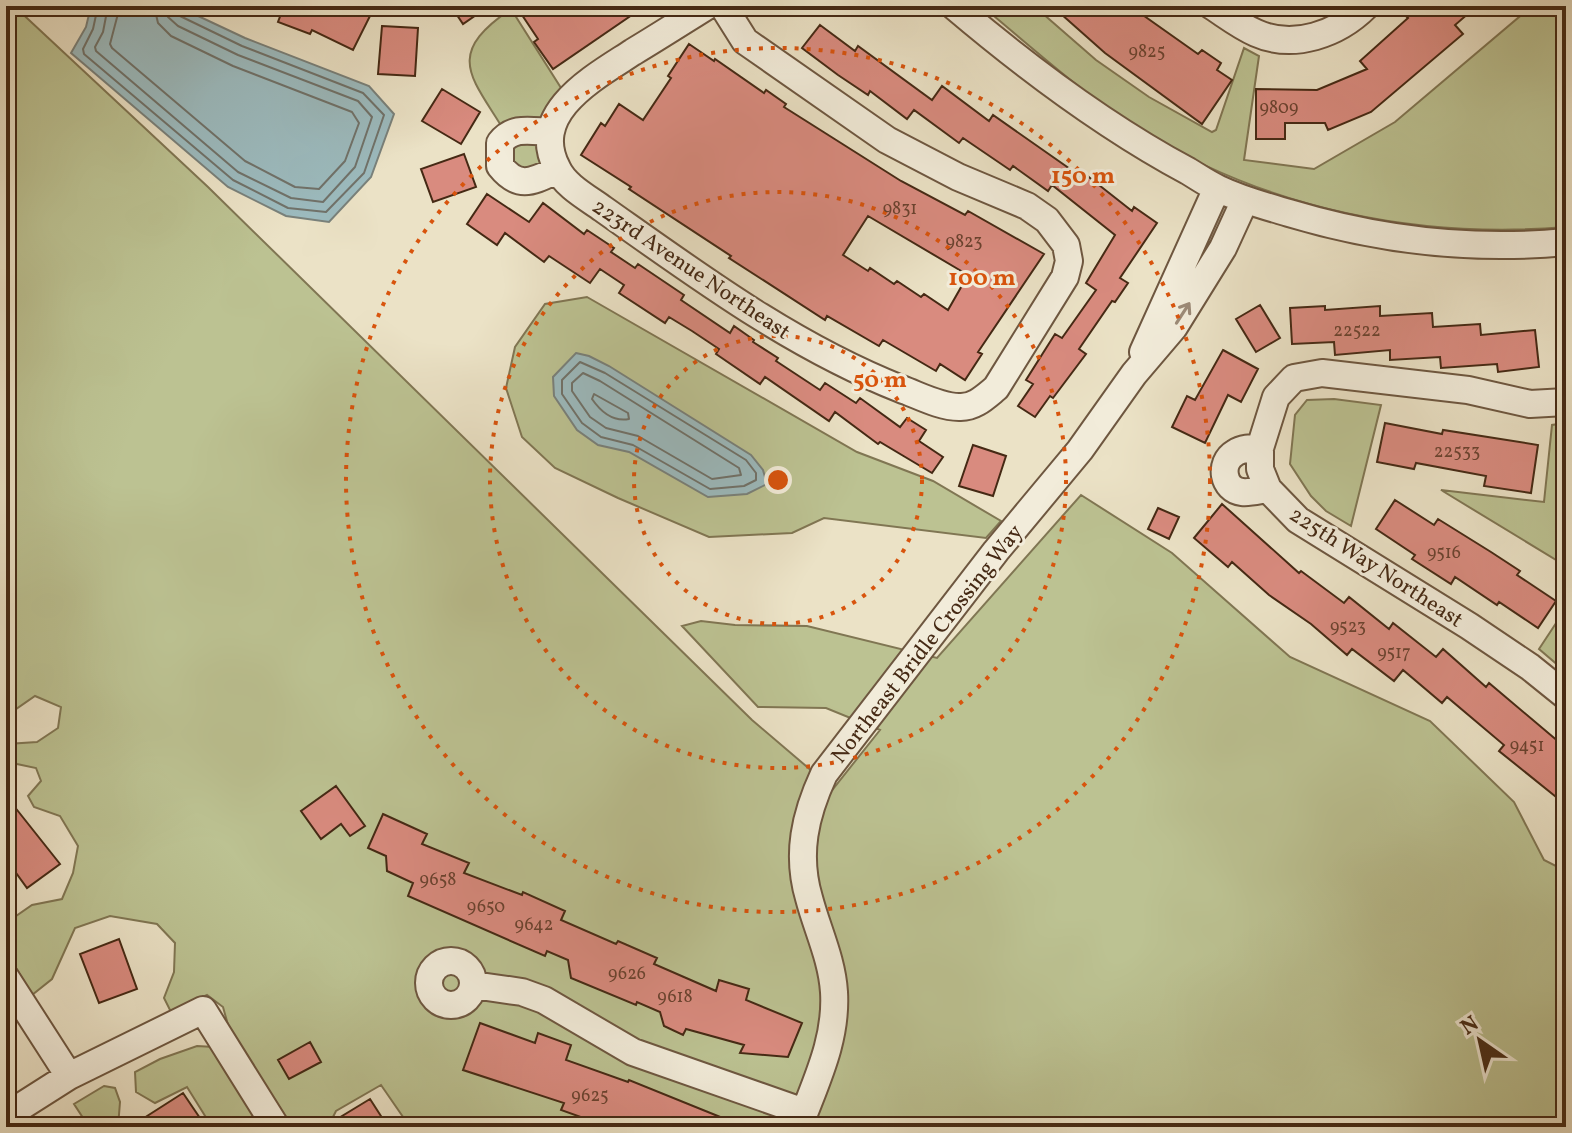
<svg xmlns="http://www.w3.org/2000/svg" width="1572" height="1133" viewBox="0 0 1572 1133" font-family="Vollkorn,serif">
  <rect width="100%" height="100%" fill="#ebe2c6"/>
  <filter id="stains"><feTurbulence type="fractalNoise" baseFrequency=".0025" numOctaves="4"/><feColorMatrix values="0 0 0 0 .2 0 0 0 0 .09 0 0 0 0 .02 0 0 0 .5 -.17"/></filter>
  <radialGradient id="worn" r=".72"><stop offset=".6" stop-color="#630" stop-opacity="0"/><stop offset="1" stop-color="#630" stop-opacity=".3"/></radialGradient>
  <path fill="#bcc292" stroke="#807653" stroke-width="2" d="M6,6H14L208,187L752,720L833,789L880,730L826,708L758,707L682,626L701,621L735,625L807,626L937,658L1081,495L1172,553L1290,657L1430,721L1514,802L1544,860L1566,871V1127H410L381,1085L336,1111L328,1127H286L230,1032L223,1007L207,995L171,1012L164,998L174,972L175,943L157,924L110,916L75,928L52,979L32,995L6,951V923L32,905L62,899L73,873L78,846L60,816L34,807L28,796L41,781L36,768L17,764L6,755L7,744L37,742L58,728L61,707L35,696L6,716V627L12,590L6,582Z
    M982,6H1034L1096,60L1149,97L1212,132L1216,130L1244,48L1259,56L1244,160L1314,169L1395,122L1532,6H1566V227C1420,239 1271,210 1145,133C1087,98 1035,50 982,6Z
    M511,9L568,99L554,160L516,181C513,166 513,145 505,132C472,77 443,55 511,9Z
    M587,297L857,452L933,481L1001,521L986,538L824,518L792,533L709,537L618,498L555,468L522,437L506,388L515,347L545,304Z
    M1334,399L1381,405L1351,526L1326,511L1311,496L1290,464L1295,415L1307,400Z
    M1566,423V566L1441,490L1544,502L1552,425Z
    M1566,608V672L1539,649Z
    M197,1046L214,1047L267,1127H212L187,1087L155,1103L136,1092L135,1072L160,1059Z
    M104,1086L115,1088L120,1102L118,1127H89L74,1104Z"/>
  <path fill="#9cbbbf" stroke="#79817b" stroke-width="2" d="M91,6H177L245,38L369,86L394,114L371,177L329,222L286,216L228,187L71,53L86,27Z
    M576,353L589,356L609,366L751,455L763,470L767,484L747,494L708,497L629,452L598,445L577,430L554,396L553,377Z"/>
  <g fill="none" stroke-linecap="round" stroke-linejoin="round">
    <path stroke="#70726a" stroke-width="2" d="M98,6L93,29L83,49L84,54L233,180L288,208L326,212L364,173L384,115L363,93L242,46L180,16L176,6
      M108,6L103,32L95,47L96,51L238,172L291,198L323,202L355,167L372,117L358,101L238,55L178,26L168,17L166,6
      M120,6L110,44L112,48L245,161L295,187L319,189L345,161L359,123L352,112L233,66L171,36L158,23L154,6
      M580,362L605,373L746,460L756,473V480L744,486L710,489L633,445L601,437L582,423L562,394V380Z
      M583,373L600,381L739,468L741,475L712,479L638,436L606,428L590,417L572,391V383Z
      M594,394L628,413L629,419C613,422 601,412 592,399Z"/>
  </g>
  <path fill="#d98b7f" stroke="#452914" stroke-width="2" fill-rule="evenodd" d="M284,6H375L353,50L312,30L310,34L278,22Z
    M451,6H489L463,24Z
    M516,6H645L553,69L534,42L538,39Z
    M1052,6H1130L1198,54L1202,50L1221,63L1217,70L1232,80L1202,124L1105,53Z
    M1416,6H1477L1455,25L1463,34L1371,112L1328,130L1325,123H1285V139H1256V89L1317,90L1367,69L1360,61L1408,18L1405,15Z
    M820,25L855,51L858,46L932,100L942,86L989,121L993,115L1083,178L1085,174L1132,211L1134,207L1157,223L1120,278L1128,283L1115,302L1112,301L1079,349L1086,354L1053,398L1050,396L1035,417L1018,406L1033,384L1026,380L1055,334L1062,338L1096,290L1086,283L1115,235L1052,185L1048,191L1013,166L1010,170L963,138L959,143L914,110L907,119L870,91L868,95L838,75L802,48Z
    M382,26L418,28L415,76L378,74Z
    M689,44L714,61L715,59L764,93L766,90L786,104L784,107L901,181L965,215L968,211L1044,254L978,352L982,354L965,380L940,364L936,371L883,340L879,346L827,316L825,320L729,258L731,256L629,189L631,187L581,155L601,123L605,126L619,104L643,120L671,78L668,76ZM868,216L968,275L948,310L924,294L921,297L897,281L894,284L870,268L868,271L843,255Z
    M442,89L480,112L461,144L422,121Z
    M464,154L476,187L433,202L421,169Z
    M487,194L529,222L543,203L584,234L587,230L614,248L611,252L635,268L638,264L684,295L681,300L730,333L734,326L754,340L753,342L778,358L776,361L820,390L825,383L856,403L860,398L900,427L907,418L926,430L919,441L943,457L932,473L880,442L878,444L835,412L829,421L765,377L760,384L716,354L719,349L692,331L669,317L665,323L619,293L624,285L600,269L590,283L549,256L544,262L505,233L497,245L467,224Z
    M1260,305L1280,338L1256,352L1236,319Z
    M1325,306V310L1380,306V316L1432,313L1433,327L1480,324L1481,335L1535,330L1539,367L1498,372L1497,364L1441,368L1440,357L1390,360V350L1335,355L1334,342L1292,344L1290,308Z
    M1223,350L1258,369L1241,402L1228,395L1205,443L1172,427L1187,396L1195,400Z
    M1385,423L1442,434L1443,430L1538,445L1531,493L1484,486L1486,476L1416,463L1414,469L1377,462Z
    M973,445L1006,456L993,496L959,486Z
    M1395,500L1434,525L1438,519L1491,552L1520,571L1517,575L1556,601L1538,628L1499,602L1497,605L1455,577L1451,584L1412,559L1415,555L1376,529Z
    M1222,504L1299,573L1301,571L1344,603L1349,597L1389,629L1393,623L1436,657L1443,649L1486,687L1489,683L1566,748V805L1499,751L1504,745L1447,697L1442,703L1403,670L1394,681L1352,649L1347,655L1311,624L1269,595L1232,562L1228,567L1194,538Z
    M1158,508L1179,517L1169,539L1148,529Z
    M336,786L365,826L350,836L341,824L321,839L301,811Z
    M6,796L60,864L27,888L6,859Z
    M383,814L427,834L422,844L469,863L464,873L522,895L523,892L565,911L561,920L616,944L618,941L657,958L654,964L716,991L719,980L749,989L746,1000L802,1023L788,1057L740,1053L744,1045L686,1029L683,1035L664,1026L660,1012L637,1002L636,1005L571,978L568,960L547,951L545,956L408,896L413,883L387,871L386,856L368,848Z
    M119,939L137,989L99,1003L80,954Z
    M480,1023L535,1043L538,1033L571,1045L566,1060L628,1082L629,1080L745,1127H625L605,1119L603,1125L561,1110L564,1103L463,1070Z
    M310,1042L321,1062L289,1079L278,1060Z
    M183,1093L206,1127H130Z
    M370,1099L388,1127H324Z"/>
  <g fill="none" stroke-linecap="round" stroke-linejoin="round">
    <defs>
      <path id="minor" d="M707,6C683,21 658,37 633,52C595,77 528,112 557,168C565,186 588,198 603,209C698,276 792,346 901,389C918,395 940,407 959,407C974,408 985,397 996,388L1065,277L1069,261L1066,245L1047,220L1027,206L958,177L887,140L745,41L723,6
        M954,6C1026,67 1104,126 1188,171C1198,177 1208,184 1219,189C1242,200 1265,206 1289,213C1379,240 1472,251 1566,242
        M1212,6C1226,15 1240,26 1256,33C1294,50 1338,34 1366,6
        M550,132C530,131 513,126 500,143V166C519,190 533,181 557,170
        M1143,352L1217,188
        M1566,402L1530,404L1468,390L1322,373L1294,378L1276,397L1260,448V469L1268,489L1298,520L1469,626L1530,667L1566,696
        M1260,448C1251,448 1242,448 1235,453C1218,463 1223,490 1242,492C1250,493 1260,490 1268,489
        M429 983a22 22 0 1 1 44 0a22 22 0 1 1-44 0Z
        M6,978L69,1076
        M473,985L522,992L544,1000L633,1052L804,1112
        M6,1116L69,1076L203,1010L276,1127
        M799,1127C815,1083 837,1041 834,992C832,959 817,929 809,898C796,854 805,815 824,774L996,551L1080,450L1134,374L1174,327L1223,248L1245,200"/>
    </defs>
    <use href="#minor" stroke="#6e5740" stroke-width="30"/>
    <use href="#minor" stroke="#f2ecda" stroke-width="26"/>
  </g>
  <defs><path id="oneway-shaft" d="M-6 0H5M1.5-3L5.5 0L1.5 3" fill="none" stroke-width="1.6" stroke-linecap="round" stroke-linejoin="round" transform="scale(2)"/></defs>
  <use stroke="#9c8a77" href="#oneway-shaft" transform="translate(1183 313) rotate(-57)"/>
  <g fill="none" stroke="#d8540d" stroke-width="4" stroke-dasharray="4 8">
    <circle cx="778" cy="480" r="144"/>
    <circle cx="778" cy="480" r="288"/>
    <circle cx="778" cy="480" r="432"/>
  </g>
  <g text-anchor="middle" stroke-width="6" stroke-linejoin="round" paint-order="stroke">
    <g font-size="18" fill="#6a422f">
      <text x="1147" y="57">9825</text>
      <text x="1279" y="113">9809</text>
      <text x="900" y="214">9831</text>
      <text x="964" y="247">9823</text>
      <text x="1357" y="336">22522</text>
      <text x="1457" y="457">22533</text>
      <text x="1444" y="558">9516</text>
      <text x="1348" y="632">9523</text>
      <text x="1394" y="658">9517</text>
      <text x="1527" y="751">9451</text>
      <text x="438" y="885">9658</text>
      <text x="486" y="912">9650</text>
      <text x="534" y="930">9642</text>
      <text x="627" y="979">9626</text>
      <text x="675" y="1002">9618</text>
      <text x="590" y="1101">9625</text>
    </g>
    <g font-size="22" fill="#452914" stroke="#f2ecda">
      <text transform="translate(692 268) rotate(34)" y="8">223rd Avenue Northeast</text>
      <text transform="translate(1377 566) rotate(33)" y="8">225th Way Northeast</text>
      <text transform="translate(926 643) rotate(-52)" y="8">Northeast Bridle Crossing Way</text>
    </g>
  </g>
  <circle cx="778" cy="480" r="12" fill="#d8540d" stroke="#f2ecda" stroke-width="4"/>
  <g font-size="24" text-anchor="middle" font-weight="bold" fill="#d8540d" stroke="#f2ecda" stroke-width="6" stroke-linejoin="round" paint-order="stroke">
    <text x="1083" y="183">150 m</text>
    <text x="982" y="285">100 m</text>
    <text x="880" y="387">50 m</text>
  </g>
  <rect width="1572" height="1133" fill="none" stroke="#ebe2c6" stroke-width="32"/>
  <rect x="8" y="8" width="1556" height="1117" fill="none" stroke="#452914" stroke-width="4"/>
  <rect x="16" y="16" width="1540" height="1101" fill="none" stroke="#452914" stroke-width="2"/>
  <g transform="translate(1480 1041) rotate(326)" stroke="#f2ecda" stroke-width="6" paint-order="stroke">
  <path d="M0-6L14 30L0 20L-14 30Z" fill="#452914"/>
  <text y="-12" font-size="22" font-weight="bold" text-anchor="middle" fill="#452914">N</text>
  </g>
  <rect width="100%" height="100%" filter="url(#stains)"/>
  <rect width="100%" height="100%" fill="url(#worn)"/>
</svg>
